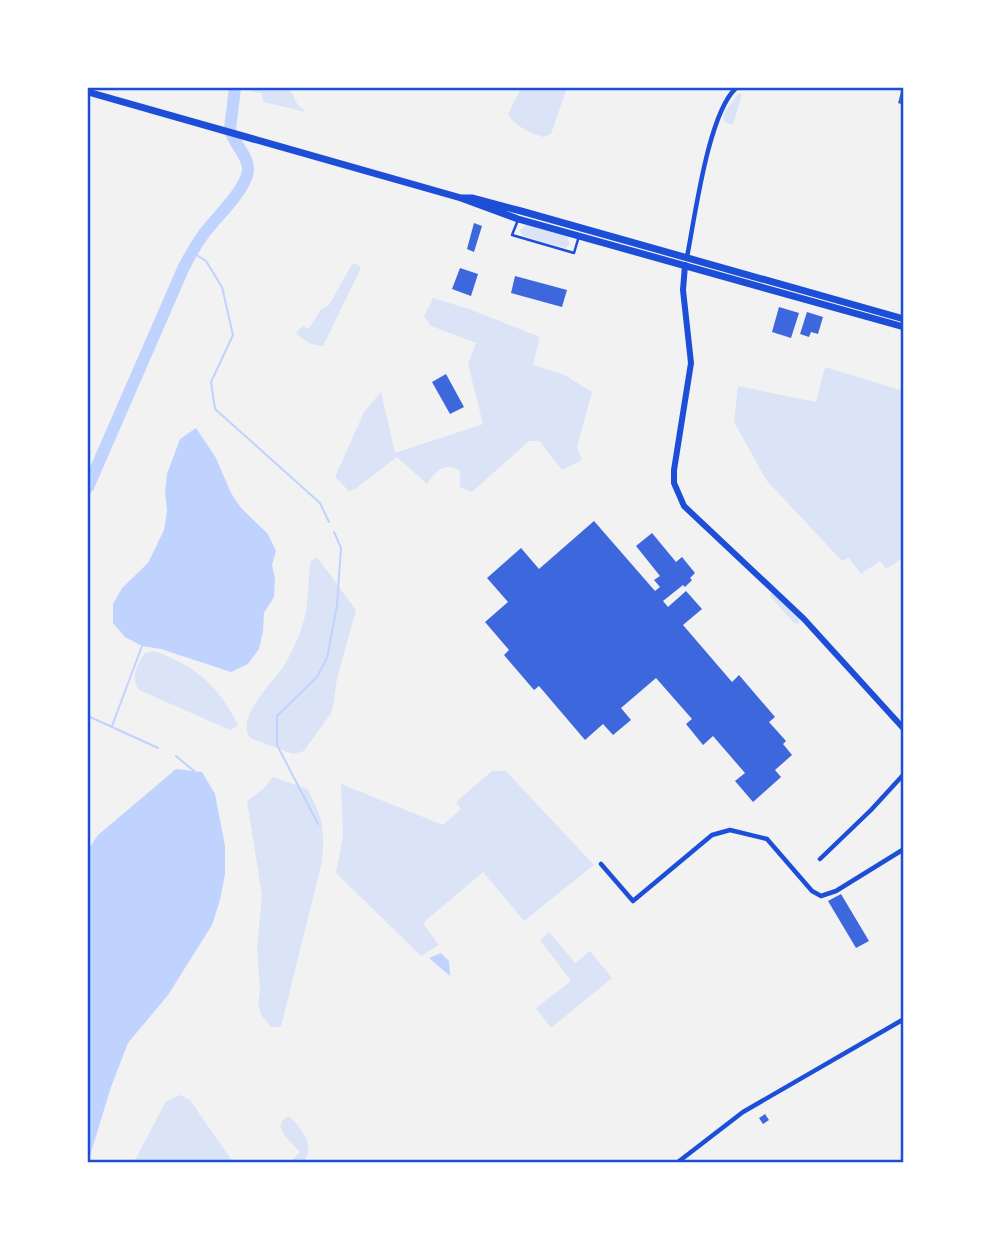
<svg xmlns="http://www.w3.org/2000/svg" width="991" height="1250" viewBox="0 0 991 1250" font-family="'Sofia Sans Condensed',sans-serif">
  <rect width="100%" height="100%" fill="#f2f2f2"/>
  <path fill="#dbe4f7" d="M249,88H289L298,105L306,112L263,102L262,93L252,92Z
    M521,88H567L551,134L543,137C530,133 514,126 508,114Z
    M739,93L742,95L733,125L726,123L723,119L725,111Z
    M526,225L567,236L570,245L565,248L523,236L520,230Z
    M352,264H357L361,268L323,346C314,346 300,340 296,332L303,326L309,329L321,309L329,305Z
    M433,298L469,309L540,337L533,365L565,375L592,392L577,447L582,460L562,470L539,441H529L472,492L460,487V471C444,461 436,471 427,484L397,457L355,489L349,491L335,477L364,412L381,392L395,453L483,424L468,364L476,343L431,326L424,316Z
    M825,367L903,391V558L886,569L880,561L861,574L849,558L842,561L767,481L734,422L738,386L816,402Z
    M317,557L356,610L337,679L332,712L304,751L293,754L250,738C235,716 274,682 285,664C295,647 305,624 307,604C309,590 308,575 311,561Z
    M772,591L799,618V624L794,623L770,596Z
    M154,651C196,666 218,685 238,725L230,730L139,690C130,677 137,665 145,653Z
    M492,771H506L594,865L524,921L483,872L423,923L439,945L421,956L336,873L343,836L341,784L443,825L461,809L456,802Z
    M273,777L307,789C323,819 325,827 322,862L281,1027H271L262,1016L258,1004L260,990L257,947L262,896L247,801L263,789Z
    M549,932L575,963L590,951L612,978L551,1028L536,1008L571,981L540,940Z
    M180,1095L190,1100L233,1162H134L166,1101Z
    M289,1116C301,1127 316,1146 304,1162H290L300,1152L284,1135L280,1126L283,1120Z"/>
  <path fill="#bfd3fe" d="M196,428L216,458L231,493L241,508L268,534L276,551L272,565L275,578L274,597L264,613L263,631L259,649L248,664L231,672L161,649L142,646L125,637L113,623V604L122,588L148,563L164,530L167,511L165,492L167,474L180,439Z
    M176,769L202,772L215,794L225,846V874L220,900L212,925L168,995L128,1043L111,1087L88,1162V850L98,835Z
    M441,953L449,961L450,976L429,958Z"/>
  <g fill="none" stroke-linecap="round" stroke-linejoin="round">
    <path stroke="#bfd3fe" stroke-width="2" d="M192,252L206,261L222,287L233,335L211,382L215,409L320,503L329,522
      M88,716L158,748
      M112,726L142,646
      M176,756L194,771
      M318,824L277,745V716L317,677L327,658L337,605L341,548L334,532"/>
    <path stroke="#bfd3fe" stroke-width="12" d="M88,487L183,269C189,257 195,246 203,235C214,219 249,188 248,168C247,153 233,144 230,129L235,88"/>
  </g>
  <path fill="#3d67dc" d="M902,88H904V105L898,103Z
    M474,223L482,226L474,252L467,249Z
    M460,268L478,274L471,296L452,289Z
    M515,276L567,290L562,307L511,293Z
    M779,307L799,313L791,338L772,332Z
    M807,312L823,317L818,334L811,332L809,337L800,334Z
    M446,374L464,407L450,414L432,382Z
    M594,521L655,591L660,587L654,580L660,576L636,546L652,533L676,562L682,557L695,573L690,578L692,580L685,587L683,585L663,601L668,607L686,591L702,609L683,625L732,682L739,675L775,717L769,722L786,741L783,744L792,755L775,770L781,777L753,802L735,781L745,773L713,736L703,745L686,724L692,719L656,678L621,708L631,720L613,735L603,724L585,740L539,686L534,690L504,655L509,650L485,622L508,602L487,578L521,548L539,569Z
    M841,894L869,941L856,948L828,901Z
    M765,1114L769,1120L763,1124L759,1118Z"/>
  <g fill="none" stroke-linecap="round" stroke-linejoin="round">
    <path stroke="#1d4ed8" stroke-width="2.5" d="M518,220L512,235L574,253L579,236"/>
    <path stroke="#1d4ed8" stroke-width="4.5" d="M687,257C695,217 708,114 736,88
      M820,859L871,810L904,774
      M601,864L633,901L712,835L730,830L767,839L812,891L821,896L836,891L904,849
      M678,1162L743,1112L904,1019"/>
    <path stroke="#1d4ed8" stroke-width="6" d="M685,265L683,290L691,363L674,470V483L684,506L804,619L904,729"/>
    <path stroke="#1d4ed8" stroke-width="7" d="M88,92L461,198L518,219L904,327
      M461,198H472L521,211L904,319"/>
  </g>
  <rect width="991" height="1250" fill="none" stroke="#ffffff" stroke-width="178"/>
  <rect x="89" y="89" width="813" height="1072" fill="none" stroke="#1d4ed8" stroke-width="2.5"/>
</svg>
